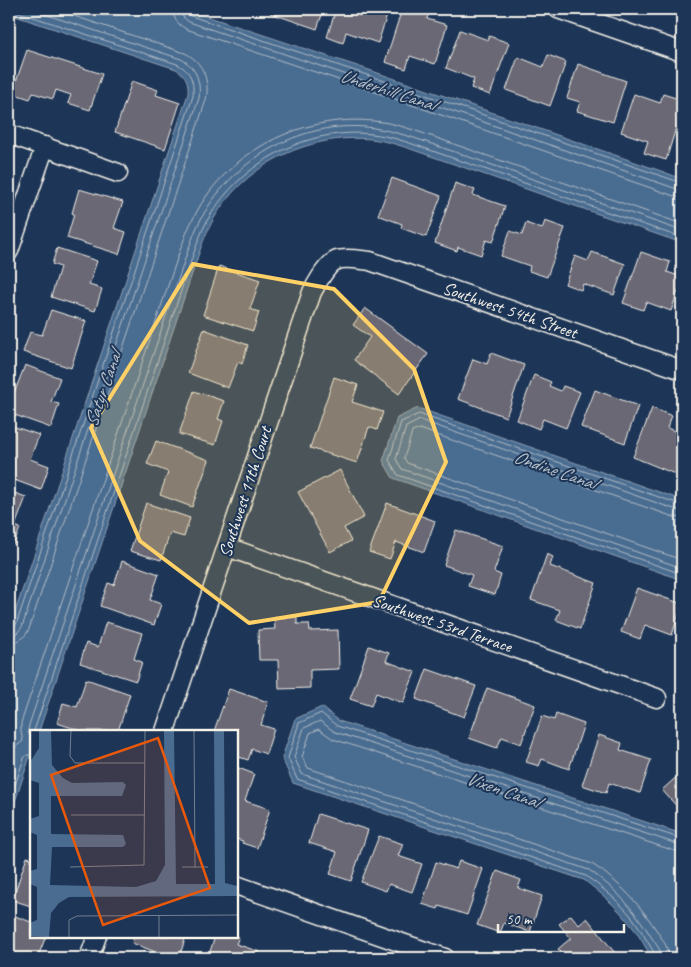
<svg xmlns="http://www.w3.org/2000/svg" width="691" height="967" viewBox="0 0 691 967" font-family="Caveat,sans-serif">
  <rect width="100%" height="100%" fill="#1d3557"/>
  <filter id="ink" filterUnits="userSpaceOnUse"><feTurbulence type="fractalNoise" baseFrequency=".02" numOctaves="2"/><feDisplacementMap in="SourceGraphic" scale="10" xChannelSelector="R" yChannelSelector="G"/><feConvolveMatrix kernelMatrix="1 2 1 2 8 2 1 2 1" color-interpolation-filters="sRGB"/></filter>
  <g filter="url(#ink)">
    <path fill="#4a6c91" stroke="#8ea1b4" d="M9,9H185L375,72L661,171L682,179V243L422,153C405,147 388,141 371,139C307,133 241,166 211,224C205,235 201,247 197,259L39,731H31V753L9,820V630L188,94C189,82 186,75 176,69L9,14Z
      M418,408L682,500V580L393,478L383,461L397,418Z
      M322,707L339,721L682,834V958H652C645,947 639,934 630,924C617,907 601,893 584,880L293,783L282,758L295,719Z"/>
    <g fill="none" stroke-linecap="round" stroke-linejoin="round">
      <path stroke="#b0bcc5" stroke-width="1" d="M9,9L177,64C191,71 194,81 193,96L16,625L13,628L9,629
        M173,9C173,18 177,24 186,29L369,90L674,196L682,197
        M180,9L183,17L189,22L371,83L677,189L682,190
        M187,9V13L191,16L373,77L682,183
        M682,505L679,504L419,414L401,422L389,460L398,475L682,574
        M682,511L677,510L420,420L406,427L396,459L402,469L682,568
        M682,518L674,517L420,429L412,432L404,458L407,463L682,560
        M9,635L17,633L22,627L199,98C201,81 196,67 181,59L29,9
        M9,643C19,642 25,638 29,629L206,100C210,80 203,62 185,53L53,9
        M34,731L192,258C197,245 201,231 208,219C242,162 306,127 372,134C390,136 407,142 424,148L682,238
        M31,738L28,732L29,725L186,256C191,243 195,229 202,217C235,157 306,118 374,128C392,131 409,136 426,142L682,231
        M9,761L14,748L23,741L21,732V723L179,253C184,240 188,227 195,215C228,151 302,114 373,121C392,122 410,129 428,135L682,224
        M9,804L24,758L27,755H31
        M656,958L655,954C649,944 643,934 637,924C624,905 604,889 586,876L297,779L288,758L299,723L321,713L337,726L682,839
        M662,958C661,950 656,944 652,938C635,910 616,889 589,870L302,774L294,757L304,728L320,721L335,732L677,844L682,845
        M669,958C669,949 664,942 659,934C641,906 620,882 592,864L308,768L302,757L310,733L319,729L333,739L675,851L682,852"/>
    </g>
    <path fill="#6a6874" stroke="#f4f1e8" d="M271,9H324L317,29L270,13Z
      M336,9H389L378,43L346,32L343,43L327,37Z
      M402,9H418L429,12L427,19L447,25L435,64L410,56L406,69L385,62Z
      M460,30L488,40L489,36L509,43L490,95L471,88L474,79L446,68Z
      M27,50L102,74L90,110L68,103L71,95L56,90L53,99L33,93L30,99L12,93Z
      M548,55L566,62L550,106L506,90L518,57L543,67Z
      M578,64L626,81L613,122L577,111L580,102L567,98Z
      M132,81L158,90L156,95L180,103L165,149L115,132Z
      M634,94L660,103L663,94L682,100V109L666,160L644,153L648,141L621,132Z
      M392,178L441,196L426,237L401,228L402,224L378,215Z
      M455,183L475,190L473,195L505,206L493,242L486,240L481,255L458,247L457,251L435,243Z
      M79,189L123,202L114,228L126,232L119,254L67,238L74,214L72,213Z
      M545,221L565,228L547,277L529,271L530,266L501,256L510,231L522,235L526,223L542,229Z
      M57,248L97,261L89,285L102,289L95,311L51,297L60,267L52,264Z
      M592,252L625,264L614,295L583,284L581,290L565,284L575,256L588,261Z
      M641,252L670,262L667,272L682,277V280L671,311L646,302L643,310L623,303Z
      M219,266L260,280L250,309L259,312L253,331L203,315Z
      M365,308L428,354L399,394L354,360L370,337L353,325Z
      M51,310L86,321L71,368L23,352L30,332L42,335Z
      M204,329L248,345L242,364L238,362L228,388L188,373Z
      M491,353L524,365L506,417L458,399L473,359L487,364Z
      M25,365L60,378L51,402L59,404L51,428L9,413V389L15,391Z
      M534,375L551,382L549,386L561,391L563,386L580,392L566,428L543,419L539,429L517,420Z
      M334,377L358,385L352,402L383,412L377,430L369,427L357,463L310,448Z
      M595,390L638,406L625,443L581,427Z
      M194,391L224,401L218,419L223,421L215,445L179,434Z
      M652,408L672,416L667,428L682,434V471L680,476L633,457Z
      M9,425L39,435L30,459L49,466L41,490L9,478Z
      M156,441L209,460L192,507L160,495L168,472L147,464Z
      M340,470L364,517L344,528L351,541L330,552L298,492Z
      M9,491L26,497L15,526L20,528L14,544L9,542Z
      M146,503L190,518L184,537L170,533L161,560L130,551Z
      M387,503L435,521L424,552L396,542L390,559L369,552Z
      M456,530L503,546L494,572L501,575L495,595L468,586L472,575L444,565Z
      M547,554L553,557L550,566L596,583L580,629L556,620L560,610L531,600Z
      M122,561L159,574L150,600L161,604L154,625L100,606L108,583L114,585Z
      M637,588L682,604L672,635L645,625L640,639L621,632Z
      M297,617V624H309L310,631L338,630L339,669L310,670V688L279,689L278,660H259L258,630L275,629L274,618Z
      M106,622L142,633L134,659L142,662L136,681L80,663L86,643L98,647Z
      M369,646L389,653L386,661L415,672L403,703L376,693L371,706L350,699Z
      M427,669L476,686L464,717L416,699Z
      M86,679L130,694L118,731H82L57,723L63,703L77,707Z
      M487,688L535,705L521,744L502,737L497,748L469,738Z
      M229,689L268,702L261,725L274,729L266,754L252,749L248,760L236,756V731H214Z
      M556,714L584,724L569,769L542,759L539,766L526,762L542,716L554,720Z
      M599,735L622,743L620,750L651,760L640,793L609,783L606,793L582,785Z
      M236,767L254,774L245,801L270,809L257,848L242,843L243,841L236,839Z
      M682,772V812L662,790Z
      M318,814L368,830L351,881L330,874L337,852L309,843Z
      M379,836L403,844L398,856L422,864L412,892L389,884L386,891L361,882Z
      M27,857L31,858V906L12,900Z
      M459,861L483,869L467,915L439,906L438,909L422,904L436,862L456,869Z
      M497,871L521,880L518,888L542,896L530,932L504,923L500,933L477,925Z
      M571,915L579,925L587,918L619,958H565L558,949L571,938L559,924Z
      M15,916L31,922V936H46L39,954L45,956L44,958H9V934Z
      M134,936H186L179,958H151L153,951L132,943Z
      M215,936H234L239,937L236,944L260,952L258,958H208Z"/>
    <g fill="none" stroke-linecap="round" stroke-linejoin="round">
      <defs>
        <path id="minor" d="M558,9L682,52
          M9,134L118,173
          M9,251L45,146
          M227,547L657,698
          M165,731L312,292C317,283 327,264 337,260C346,257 360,260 370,261L682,370
          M236,885L445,958
          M89,958L97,936"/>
      </defs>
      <use href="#minor" stroke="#f4f1e8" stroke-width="21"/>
      <use href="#minor" stroke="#1d3557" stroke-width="18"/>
    </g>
  </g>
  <path fill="#ffd166" fill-opacity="0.2" stroke="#ffd166" stroke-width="4" stroke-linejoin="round" d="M193,264L334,289L414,369L446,462L379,602L249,623L140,541L91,428Z"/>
  <g text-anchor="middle" stroke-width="4" stroke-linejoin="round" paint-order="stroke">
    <g font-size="18" fill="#f4f1e8" stroke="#1d3557">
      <text transform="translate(510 310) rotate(19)" y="6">Southwest 54th Street</text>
      <text transform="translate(245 492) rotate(-72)" y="6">Southwest 11th Court</text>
      <text transform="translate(442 623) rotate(19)" y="6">Southwest 53rd Terrace</text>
    </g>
    <g font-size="19" font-style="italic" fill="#b8c2ca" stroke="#1d3557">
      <text transform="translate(388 89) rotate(18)" y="7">Underhill Canal</text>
      <text transform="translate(102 389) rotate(-71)" y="7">Satyr Canal</text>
      <text transform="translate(555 469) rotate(19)" y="7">Ondine Canal</text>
      <text transform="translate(503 789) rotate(19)" y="7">Vixen Canal</text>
    </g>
  </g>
  <g transform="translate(30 730)">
    <rect width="208" height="208" fill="#1d3557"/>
    <path d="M9,0H21L22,35L33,48L42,53L93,52L96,55L92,66H21V104L93,105L96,114L93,117H22L20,155L106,157L126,151L135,135L134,0H144L146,154H185L184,0H194L195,153L207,156V166L39,167L29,173L21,183L19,207L0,206V193L7,190V157L0,154V141L7,139V105L0,102V89L9,86V53L0,50V32L9,18Z" fill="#4a6c91"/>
    <path fill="none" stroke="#738091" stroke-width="1" d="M41,0L40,26L45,33H115M164,0L165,138M41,85H115M40,137L114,135L115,0M152,137H178M129,186V207M39,207V190L47,186L208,185"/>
    <path fill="#e8590c" fill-opacity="0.15" stroke="#e8590c" stroke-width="2.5" d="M128,8L180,158L73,195L21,45Z"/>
    <rect width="208" height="208" fill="none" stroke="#f4f1e8" stroke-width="2.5"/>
  </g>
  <rect width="691" height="967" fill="none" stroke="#1d3557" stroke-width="30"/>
  <rect x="15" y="15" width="661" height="937" fill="none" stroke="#f4f1e8" stroke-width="2" filter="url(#ink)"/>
  <path d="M498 924v8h126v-8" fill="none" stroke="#f4f1e8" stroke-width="2.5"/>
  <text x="506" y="924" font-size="15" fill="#f4f1e8" stroke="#1d3557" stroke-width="4" paint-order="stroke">50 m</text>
</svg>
